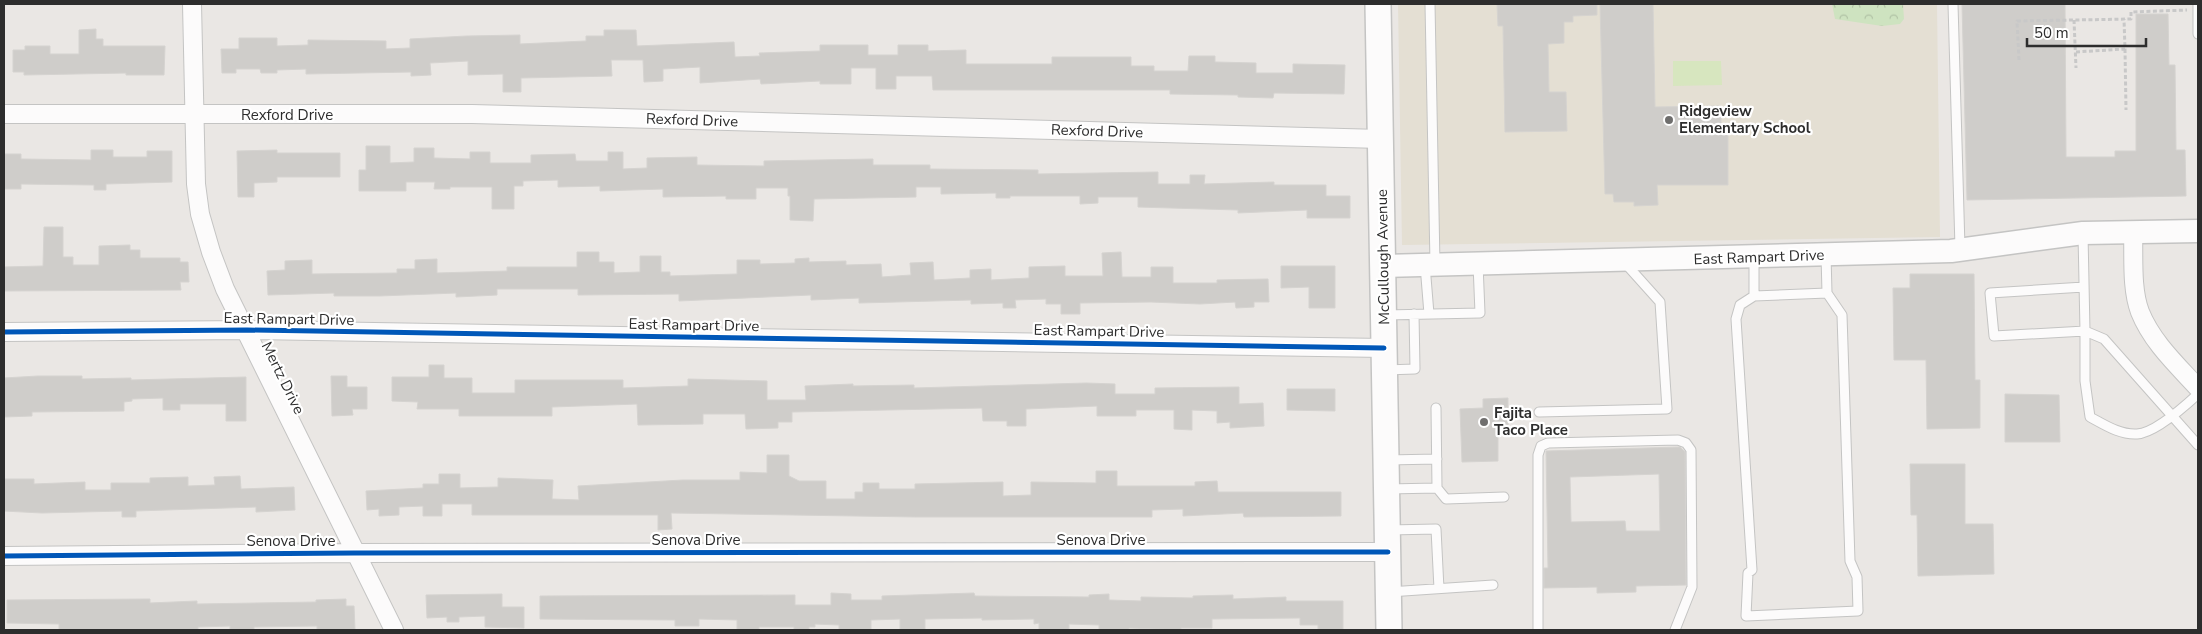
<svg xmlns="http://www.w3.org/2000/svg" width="2202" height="634" viewBox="0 0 2202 634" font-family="'Nunito Sans',sans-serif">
  <defs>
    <pattern id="park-crowns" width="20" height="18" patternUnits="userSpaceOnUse" patternTransform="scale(1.25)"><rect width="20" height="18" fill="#cee3c0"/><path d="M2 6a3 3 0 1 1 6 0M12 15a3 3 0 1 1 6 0" fill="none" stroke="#b1c3a5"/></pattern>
  </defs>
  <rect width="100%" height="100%" fill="#eae7e4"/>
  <path fill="#e4dfd3" d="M1398,4H1937L1940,237L1402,245Z"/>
  <path fill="url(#park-crowns)" d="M1832,4H1903L1904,19L1900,24L1882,26L1835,19Z"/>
  <path fill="#d7e6bf" d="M1673,61H1721L1722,85L1673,86Z"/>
  <path fill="#cfcdca" stroke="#d5d3d0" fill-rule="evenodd" d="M1497,4H1597V15L1573,16V22H1564V43L1548,44L1549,92H1566L1567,131L1505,132L1503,26H1498Z
    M1600,4H1653L1655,107L1721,106V128H1728V185H1657L1658,205L1634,206V202H1614L1613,194H1605Z
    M1962,4H2065L2066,157H2115V151H2136V14H2168L2169,65H2175L2176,150H2185L2186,196L1967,200Z
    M96,29V39H103V46H165L164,75H126V73L24,75V72H13V50H25V46H50V54H79V30Z
    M604,30H636L637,46L734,42L735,57L760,56L759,53L820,51V45H868V55H898V45H928V51L966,50V64H1052V57H1131V66H1154V71H1188L1189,56H1215V62L1256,63V73H1293V64L1345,65L1344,94L1274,93L1273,98L1238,97V95L1170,94V90H933L932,76H896V89H876V68H851V84H820V81L761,84L760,79L700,83V67L663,69V81L644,82L643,60H611L612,76L521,78V92H503V74L468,75V61L430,63L431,75L411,76V72L306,74V69L277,70V73H261L260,69H236V73H222L221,49H239V38H277V46L308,45V40L386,41V49L410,48V39L467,36L520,35V44L586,41V36H604Z
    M366,146H390V163L414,162V148H434V158L470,159V152H490V163H531V155L575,154L576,161H608V152H623V169L647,168V158L697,157V165L764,166V161L873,159V165H930V169L1038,170V174L1158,172V184H1190V175H1205L1204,184L1274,182V185H1326V196H1350V218H1307V210L1238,213V210L1138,207V197H1098V203L1080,204V196H1010V198H996V193L941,194V187H916V197L814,199L813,221L790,220V196H788V188H756V199H726V196L663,197V189L600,191V186L558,187V180L523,181V186H514V209H492V187H450V189H434L435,182H406V191H359V170H366Z
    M91,150H113V157H147V151H172V182L106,184V190H94V185L21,184V189H4V154H21V159L91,160Z
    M277,150V153H340V177H277V182L254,183V197H238L237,151Z
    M44,227H63V257H73V265H99V246L130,245V250H140V258H180V262H188L189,282H180L181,290L4,291V267L43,266Z
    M577,252H599V262H614V273L640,272V256H661V272H670V276L737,274V260H760V264L795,263V259L809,258V262L846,261V265L881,264L882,277L911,275L910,263L933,262L934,280L970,278V270L991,269V280L1029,278V267L1065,266V276H1103L1102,253L1121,252L1122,277H1151V267H1173V283H1217V280L1268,279L1269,302H1254V307L1236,308L1235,302L1200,304L1151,302L1080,303V314H1061V304H1046V299L1015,300L1016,308H1003V303L971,304V300L859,303V298L811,300V295L679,301V294L578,295V289H497V295L456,297V293L379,296H334V293L268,295L267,271L285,270V261L312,260V274L397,273V269H415V260L437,259V273L507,271V267H577Z
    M1281,266H1335V308H1309V287L1281,288Z
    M1910,274H1974L1975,380H1980V428L1927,429L1926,360H1894L1893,288H1910Z
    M429,365H444V378H472V393H515V380H623V388L688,386V379L767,381V400H806L805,386L853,384V386L914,385V388L1086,383L1115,384V394H1155V388L1239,387V404L1263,403L1264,426L1230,428V422L1217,423V411L1192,410V430L1174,429V410H1136V416H1097V406L1026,409V426H1007V421H983L982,408L792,412V422H778V428L746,429L745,414H703V424L638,425L637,404L552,407V416H459V409H417L418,402L392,401V377H429Z
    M38,376H82V379L131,378V380L246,377V421H226V404H180V410H163V398L132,399V401L124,402V411L32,412V416L4,417V378Z
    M331,376H347V387H367V409H352L353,415L332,416Z
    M1287,389H1335V411L1287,410Z
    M2005,394L2059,395L2060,442H2005Z
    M1508,398V434L1498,435V461L1462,462L1460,409L1483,408V399Z
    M1680,447L1685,452L1686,585L1636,586V592L1597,593V587L1544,588V568H1548L1546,451ZM1659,474L1660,531H1626L1625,521L1571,522L1570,477Z
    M767,455H789V476L799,481H826V499H855V492H863V483H879V489H915V484L1003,482V496L1031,495V482L1096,483V471H1117V486H1195V482L1217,481L1218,492H1341V516L1244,517L1243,513L1183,516V509L1152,510V517H916L671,513L672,529L658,530V515H472V504H442V516H423V506L399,507V515L379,516V509L367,510L366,491L423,488V484H439V474H460V488L498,487V478L553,480L552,499L579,500L578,486L683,480H740V472L767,473Z
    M1910,464H1965V524H1993L1994,574L1918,576L1917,515H1911Z
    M240,476L241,489L294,487L295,510L256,512V507L136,511V517H122V511L42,513L4,511V479H34V484L85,482V490H111V483H150V478L188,477V486L215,485L214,477Z
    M831,593L851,594V600H882V596L974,593L975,596L1089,597V595L1109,594V600L1141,601V597L1193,598V596L1233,595V599L1286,597V601H1343V630H1318V625H1300V618L1212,619V628H1181V630L1129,628V630H1099V625L1069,624V630H1039V623L1034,624V619L982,620V618L925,619V630H900V619L871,620V630H839V625L815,624V627H809V630H794V627H759V630H737V620L699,619V626H675V620L540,619V596L795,595V605H831Z
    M502,594V607H524V628L485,627V616L459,617V622H447V617L427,618L426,595Z
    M150,599V603L197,601V604L316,602V600L346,599V606H354L355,630H317V626L254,627V630H230V626L198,627V630H59V624L7,623V600Z"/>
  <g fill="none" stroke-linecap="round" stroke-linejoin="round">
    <defs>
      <path id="service" d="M1430,4L1435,264
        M1953,4L1960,248
        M2198,4V34
        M2083,234L2085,331L2104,339L2198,445
        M1754,256V296L1740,305L1736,319L1752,570L1748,573L1746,616L1858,611L1857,577L1850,561L1842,315L1827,293L1826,255
        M1425,265L1429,314
        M2084,287L1990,293L1994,336L2085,331V381L2090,417C2105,425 2120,435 2137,434C2155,433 2185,406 2198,394
        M1754,296L1827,293
        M1385,315L1480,313L1478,264
        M1385,370L1415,369L1414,314
        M1539,412L1667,409L1660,302L1625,263
        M1387,460L1437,459
        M1437,488L1446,499L1504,497
        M1387,489L1437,488L1436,408
        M1389,530L1436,529L1439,589
        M1389,592L1493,585
        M1538,630V455L1541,446L1548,443L1678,440L1686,443L1691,450L1692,587L1675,630"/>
      <path id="minor" d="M192,4L196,184L200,214L211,252L225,289L394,630
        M4,114H472L1381,139
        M2133,232C2134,257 2131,288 2140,312C2152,342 2177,365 2198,388
        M4,332L247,330L1384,348
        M4,556L354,553L1388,552"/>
      <path id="tertiary" d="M1383,266L1951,251L2083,233L2198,231"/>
      <path id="secondary" d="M1378,4L1389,630"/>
    </defs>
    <use href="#service" stroke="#c4c4c3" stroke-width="11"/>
    <use href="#minor" stroke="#c4c4c3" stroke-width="20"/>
    <use href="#tertiary" stroke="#c4c4c3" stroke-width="25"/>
    <use href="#secondary" stroke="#c4c4c3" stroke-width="28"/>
    <path stroke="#c8c8c8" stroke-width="3" stroke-dasharray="4 2.5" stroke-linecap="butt" d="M2074,20L2076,68
      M2125,49L2126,110
      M2076,52L2125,49L2124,19
      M2019,60L2017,21L2131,19V12L2187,10"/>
    <use href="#service" stroke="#fcfbfb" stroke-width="9"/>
    <use href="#minor" stroke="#fcfbfb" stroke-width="18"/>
    <use href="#tertiary" stroke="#fcfbfb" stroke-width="22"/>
    <use href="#secondary" stroke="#fcfbfb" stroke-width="25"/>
    <defs>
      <path id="cycleway" d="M4,332L247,330L1384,348
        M4,556L354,553L1388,552"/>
    </defs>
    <use href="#cycleway" stroke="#fff" stroke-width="8"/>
    <use href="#cycleway" stroke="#0057b8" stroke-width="5"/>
  </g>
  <g fill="#6f6e6d" stroke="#fff" stroke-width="2">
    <circle cx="1669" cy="120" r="5"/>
    <circle cx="1484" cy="422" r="5"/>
  </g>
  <g text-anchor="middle" stroke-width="4.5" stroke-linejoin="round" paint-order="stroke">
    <g font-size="15" font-weight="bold" fill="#2d2d2d" stroke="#fff" text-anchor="start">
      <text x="1679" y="116">Ridgeview<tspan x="1679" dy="17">Elementary School</tspan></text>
      <text x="1494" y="418">Fajita<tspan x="1494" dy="17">Taco Place</tspan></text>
    </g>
    <g font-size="15" fill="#2d2d2d" stroke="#fff">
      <text x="287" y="120">Rexford Drive</text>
      <text transform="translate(692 120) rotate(2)" y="5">Rexford Drive</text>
      <text transform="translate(1097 131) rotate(2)" y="5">Rexford Drive</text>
      <text transform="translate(1383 257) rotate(-91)" y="5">McCullough Avenue</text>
      <text transform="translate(1759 257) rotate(-2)" y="5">East Rampart Drive</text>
      <text transform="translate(289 319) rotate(1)" y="5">East Rampart Drive</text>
      <text transform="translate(694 325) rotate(1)" y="5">East Rampart Drive</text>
      <text transform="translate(1099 331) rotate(1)" y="5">East Rampart Drive</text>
      <text transform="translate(283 378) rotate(64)" y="5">Mertz Drive</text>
      <text x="696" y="545">Senova Drive</text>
      <text x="1101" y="545">Senova Drive</text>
      <text x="291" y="546">Senova Drive</text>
    </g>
  </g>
  <rect width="2202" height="634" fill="none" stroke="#2d2d2d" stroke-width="10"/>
  <path d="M2027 38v8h119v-8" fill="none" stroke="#2d2d2d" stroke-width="2.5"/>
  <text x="2034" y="38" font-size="15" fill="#2d2d2d" stroke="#ffffff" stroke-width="4" paint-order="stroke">50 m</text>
</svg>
